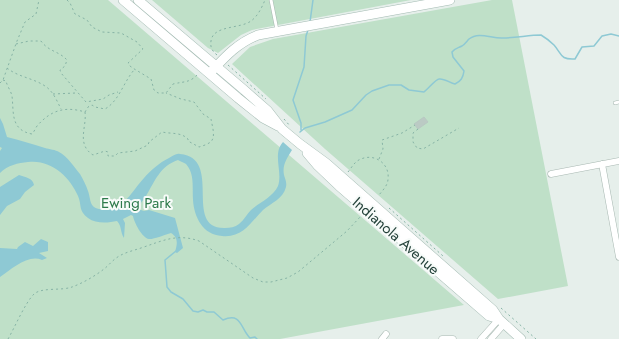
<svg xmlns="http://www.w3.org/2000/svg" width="619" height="339" viewBox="0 0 619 339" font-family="Jost,sans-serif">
  <rect width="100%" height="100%" fill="#e6efeb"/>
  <path fill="#bfe0c8" d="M0,0H108L464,305L280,339H0Z
    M152,0H411L252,30L241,35L218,53L208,48Z
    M492,0H512L568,286L498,299L325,149L232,64L250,47L273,39Z"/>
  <path fill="#8ec9d4" d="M0,118L3,124L7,137C20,140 32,144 45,148C49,149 56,150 59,152C68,157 74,167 80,174C83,179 86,185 88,191C91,199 89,207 99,209C122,214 131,192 144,178C151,170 159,163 169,158C173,156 176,153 180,154C224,158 182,229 225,228C230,228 235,227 239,224C244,220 247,214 251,210C260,202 273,197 278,186C283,172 272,154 283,142L292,150C287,158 282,165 284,175C285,179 287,182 286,187C283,199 271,203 263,210C250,223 243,238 222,236C203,235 194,217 193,200C192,188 195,174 186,164C184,163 180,161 178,160C160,166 155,181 146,196C143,201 139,204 138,209L144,211L149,210L175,218L183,248L177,253L175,252C177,245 179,238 171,233C168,234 151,240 149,239C142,238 134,222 133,216L131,215L123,219L125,223L124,238C120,232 122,226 117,221C108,223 96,224 88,218C78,210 82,205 78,196C70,177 51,159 28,162C18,163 8,165 0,173V151L2,148L0,147Z
    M19,175C25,177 33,178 34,185L25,192L20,199L7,206L0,215V187Z
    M41,239L48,242V251L39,253L47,258L42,260C28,254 12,269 0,277V248L17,249L18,247L25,242L33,246Z"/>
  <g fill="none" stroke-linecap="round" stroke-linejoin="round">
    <path stroke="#8ec9d4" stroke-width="1.5" d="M310,22L313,0
      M301,130V123L293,100L304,67L306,36L308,30
      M300,132L305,128L325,122L352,110L366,95L372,91L389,85H401L409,90L424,92C428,89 436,79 439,79C444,78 450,83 455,84C461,81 463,78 464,71L453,57L452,52C455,48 458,48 462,46C465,44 467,41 469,39C479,31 492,39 503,38C516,38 529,35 541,35C546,38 550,41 554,45C562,54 560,60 575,59L582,47L594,46L602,36L611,34L619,36
      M176,251L165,260L167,287L171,292L183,299L193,311L198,312L203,310L207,312H214L223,320C242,312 240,328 250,338L255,337L257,339"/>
  </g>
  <path fill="#bbcac4" stroke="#b8c9c2" d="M424,117L428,122L418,129L414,124Z"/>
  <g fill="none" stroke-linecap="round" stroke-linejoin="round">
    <defs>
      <path id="lane" d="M271,0L277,30
        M615,103L619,102"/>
      <path id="street" d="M602,164L619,257
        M551,174L619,161
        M382,339L386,334
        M442,339H453
        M481,339L499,319
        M491,339L504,324"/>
      <path id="secondary" d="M123,0L238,98L263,118L278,126
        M138,0L243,89L268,111L282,129L300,144L326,163L493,310L499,319L521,339
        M210,73C224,58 237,43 258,35L450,0
        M307,153L318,166L339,186L489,316L499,319"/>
    </defs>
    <use href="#lane" stroke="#a8b8b2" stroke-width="4"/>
    <use href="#street" stroke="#a8b8b2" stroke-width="7"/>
    <use href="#secondary" stroke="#a4bbb3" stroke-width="10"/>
    <path stroke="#86b3a5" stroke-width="1" stroke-dasharray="2 3" stroke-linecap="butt" d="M67,0L70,3L75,14L87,20L92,27L102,32L121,33L137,42L143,49L128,63L131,67L151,79L154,90L158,93H166L173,84C186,81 190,83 199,73
      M16,44L29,41H41C49,52 59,51 67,60L65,66L60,70L61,73L86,102L103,99L109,95L118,92
      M217,55C212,51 210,47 211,41C213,25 240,29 251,21C258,16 262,7 265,0
      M228,65L266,99
      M7,68C18,77 33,78 45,86C53,91 57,101 61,109
      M3,80L6,81C7,86 11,91 12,96C14,112 10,130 32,134C34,132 35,129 37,126C51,110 65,106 85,112L88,107L92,105L95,107L105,109C119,101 123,83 134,70
      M0,83L3,80L17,41L25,22L36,14L39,0
      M53,94L76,93
      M85,112C87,127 76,144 93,155L105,151L108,152V156H115L118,153L135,151L148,145L149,142L162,132C171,134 181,132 188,139V141L199,147C202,146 206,145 209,143C217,139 212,126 211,119L203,114L194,102L181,99L166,93
      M284,119L290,126
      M418,129L413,133V142L417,148L423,149L459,128
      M379,159L383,149L382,140L402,133L415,125
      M348,172C352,167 355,161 361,159C375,153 390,164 388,179C388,185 383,190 379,195
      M389,208L443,256
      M501,308L536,339
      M8,339C15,327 25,303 34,294C42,287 61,291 72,287C83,283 95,276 104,269C108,266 111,262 115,259C122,253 132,251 141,248C162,241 177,233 199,241L253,278L263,282H271L287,278L298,272L347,231L361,216"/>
    <use href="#lane" stroke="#fff" stroke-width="3"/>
    <use href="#street" stroke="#fff" stroke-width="6"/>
    <use href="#secondary" stroke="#fff" stroke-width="9"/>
  </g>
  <g text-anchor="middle" stroke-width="4" stroke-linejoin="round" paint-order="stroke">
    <g font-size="15" fill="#2d7a4b" stroke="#f7fbf9">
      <text x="136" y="208">Ewing Park</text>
    </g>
    <g font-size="15" fill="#24423a" stroke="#f7fbf9">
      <text transform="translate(396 236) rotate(41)" y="5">Indianola Avenue</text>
    </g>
  </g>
</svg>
